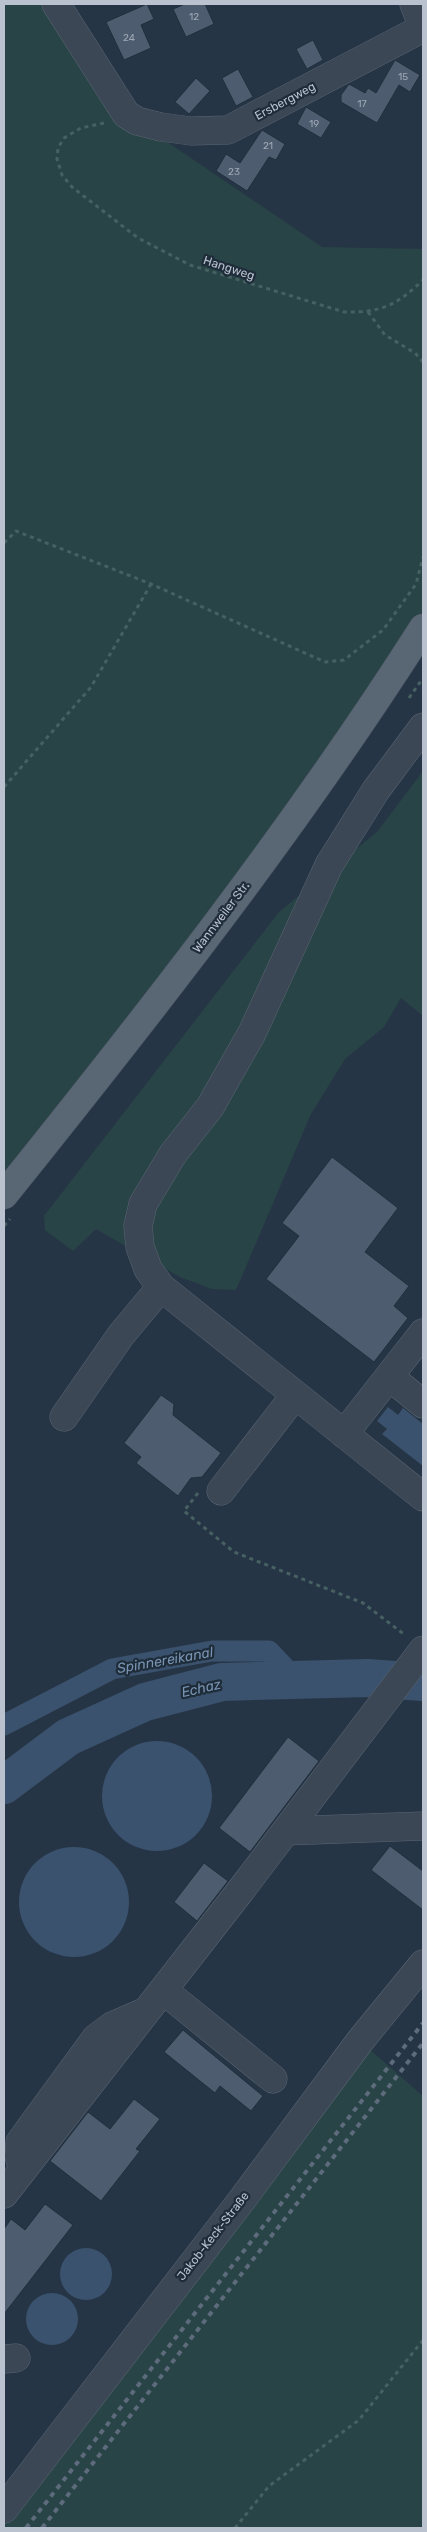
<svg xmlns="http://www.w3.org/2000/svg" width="427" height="2532" viewBox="0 0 427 2532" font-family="Rubik,sans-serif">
  <rect width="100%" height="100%" fill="#263545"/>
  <path fill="#284446" d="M4,4H56L126,114L322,247L423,249V634L4,1181Z
    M423,771V1016L401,998L384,1027L345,1059L311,1114L236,1290L212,1289L180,1277L96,1229L73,1251L45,1230L44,1216L279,912L377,832Z
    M360,2041L423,2096V2528H4V2509Z"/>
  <path fill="#3a526d" d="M388,1407L398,1415L403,1408L423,1424V1466L382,1434L387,1429L377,1421Z
    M102 1796a55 55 0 1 1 110 0a55 55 0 1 1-110 0Z
    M19 1902a55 55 0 1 1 110 0a55 55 0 1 1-110 0Z
    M60 2274a26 26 0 1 1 52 0a26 26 0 1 1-52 0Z
    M26 2319a26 26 0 1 1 52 0a26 26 0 1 1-52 0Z"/>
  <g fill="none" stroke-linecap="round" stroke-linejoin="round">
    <path stroke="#3a526d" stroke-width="21" d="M4,1725L112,1669L212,1651H269L296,1680"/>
    <path stroke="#3a526d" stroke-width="38" d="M4,1785L68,1737L145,1702L222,1682L367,1678L423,1682"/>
  </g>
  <path fill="#4d5c6e" stroke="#212e3c" d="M147,4L154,19L141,25L151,48L124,60L106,22Z
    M185,4H205L214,24L186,37L173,9Z
    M313,40L323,60L307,69L296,49Z
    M395,60L420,75L410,92L399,85L377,123L341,102V95L349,84L365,93L368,88L376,93Z
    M238,69L253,97L236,106L222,78Z
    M196,78L210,91L189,114L175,102Z
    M306,107L331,122L321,138L297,124Z
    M262,130L285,144L276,160L269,157L247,191L216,171L226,154L240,163Z
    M332,1157L398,1208L365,1252L409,1286L394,1306L408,1318L374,1362L266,1279L299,1236L282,1223Z
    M161,1395L174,1404L173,1415L221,1453L202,1477L191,1478L178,1496L136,1463L141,1457L124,1443Z
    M288,1737L319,1761L250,1852L219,1828Z
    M390,1846L423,1871V1910L371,1870Z
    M204,1863L228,1881L197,1921L174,1902Z
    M183,2030L263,2096L251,2111L220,2086L215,2093L164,2052Z
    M134,2099L160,2119L136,2149L140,2151L101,2201L50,2161L88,2112L110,2129Z
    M45,2204L73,2225L4,2314V2229L11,2219L25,2230Z"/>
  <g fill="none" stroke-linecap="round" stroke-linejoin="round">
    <defs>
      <path id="minor" d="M56,4L126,114L137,121L161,127L191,131L228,130L423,28
        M414,4L423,27
        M423,727L376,790L329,865L252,1033L210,1107L173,1154L143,1204L138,1226L140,1247L148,1269L161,1287L423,1497
        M390,1377L423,1404
        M64,1417L121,1335L161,1287
        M344,1434L423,1333
        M221,1491L295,1395
        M286,1831L423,1826
        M163,1990L273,2079
        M23,2169L19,2156L20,2142L96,2038L112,2026L142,2013
        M4,2194L241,1890L423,1650
        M4,2359L16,2358
        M4,2509L241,2201L360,2041L423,1964"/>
      <path id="major" d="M4,1195C151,1012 297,826 423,628"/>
    </defs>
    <use href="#minor" stroke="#5a6572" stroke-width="29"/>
    <use href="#major" stroke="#45505e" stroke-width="29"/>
    <path stroke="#476162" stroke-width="3" stroke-dasharray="4 4" stroke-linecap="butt" d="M104,123L81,128L64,138L58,148L57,159L62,175L72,187L138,238L190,265L344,312C381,313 397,305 423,280
      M368,312L385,335L415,353L423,362
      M4,543L16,531L151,584L325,662L344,660L383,630L416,584L423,557
      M409,698L423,678
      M4,787L91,687L151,584
      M4,1226L10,1219
      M198,1493L184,1511L234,1552L363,1603L405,1635
      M235,2528L269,2486L359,2420L423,2340"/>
    <use href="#minor" stroke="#3b4755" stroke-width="28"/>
    <use href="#major" stroke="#596674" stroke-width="28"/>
    <path stroke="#5d6b7c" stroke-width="4" stroke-dasharray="5 5" stroke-linecap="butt" d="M26,2528L423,2023
      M42,2528L423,2043"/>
  </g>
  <g text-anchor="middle" stroke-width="4.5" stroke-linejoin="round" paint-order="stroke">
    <g font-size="10" fill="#9ea8b6">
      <text x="194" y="20">12</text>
      <text x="129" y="41">24</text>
      <text x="403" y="80">15</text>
      <text x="362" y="107">17</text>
      <text x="314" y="127">19</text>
      <text x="268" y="149">21</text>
      <text x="234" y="175">23</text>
    </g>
    <g font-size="12" fill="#b9c2ce" stroke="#1f2c3a">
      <text transform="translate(285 101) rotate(-28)" y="4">Ersbergweg</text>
      <text transform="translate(229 268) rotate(18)" y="4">Hangweg</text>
      <text transform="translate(221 917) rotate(-53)" y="4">Wannweiler Str.</text>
      <text transform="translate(213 2236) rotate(-52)" y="4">Jakob-Keck-Straße</text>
    </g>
    <g font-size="14" font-style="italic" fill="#7894b2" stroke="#1f2c3a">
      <text transform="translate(165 1660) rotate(-10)" y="5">Spinnereikanal</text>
      <text transform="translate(201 1688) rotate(-13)" y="5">Echaz</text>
    </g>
  </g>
  <rect width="427" height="2532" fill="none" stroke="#b9c2ce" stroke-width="10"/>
</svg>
